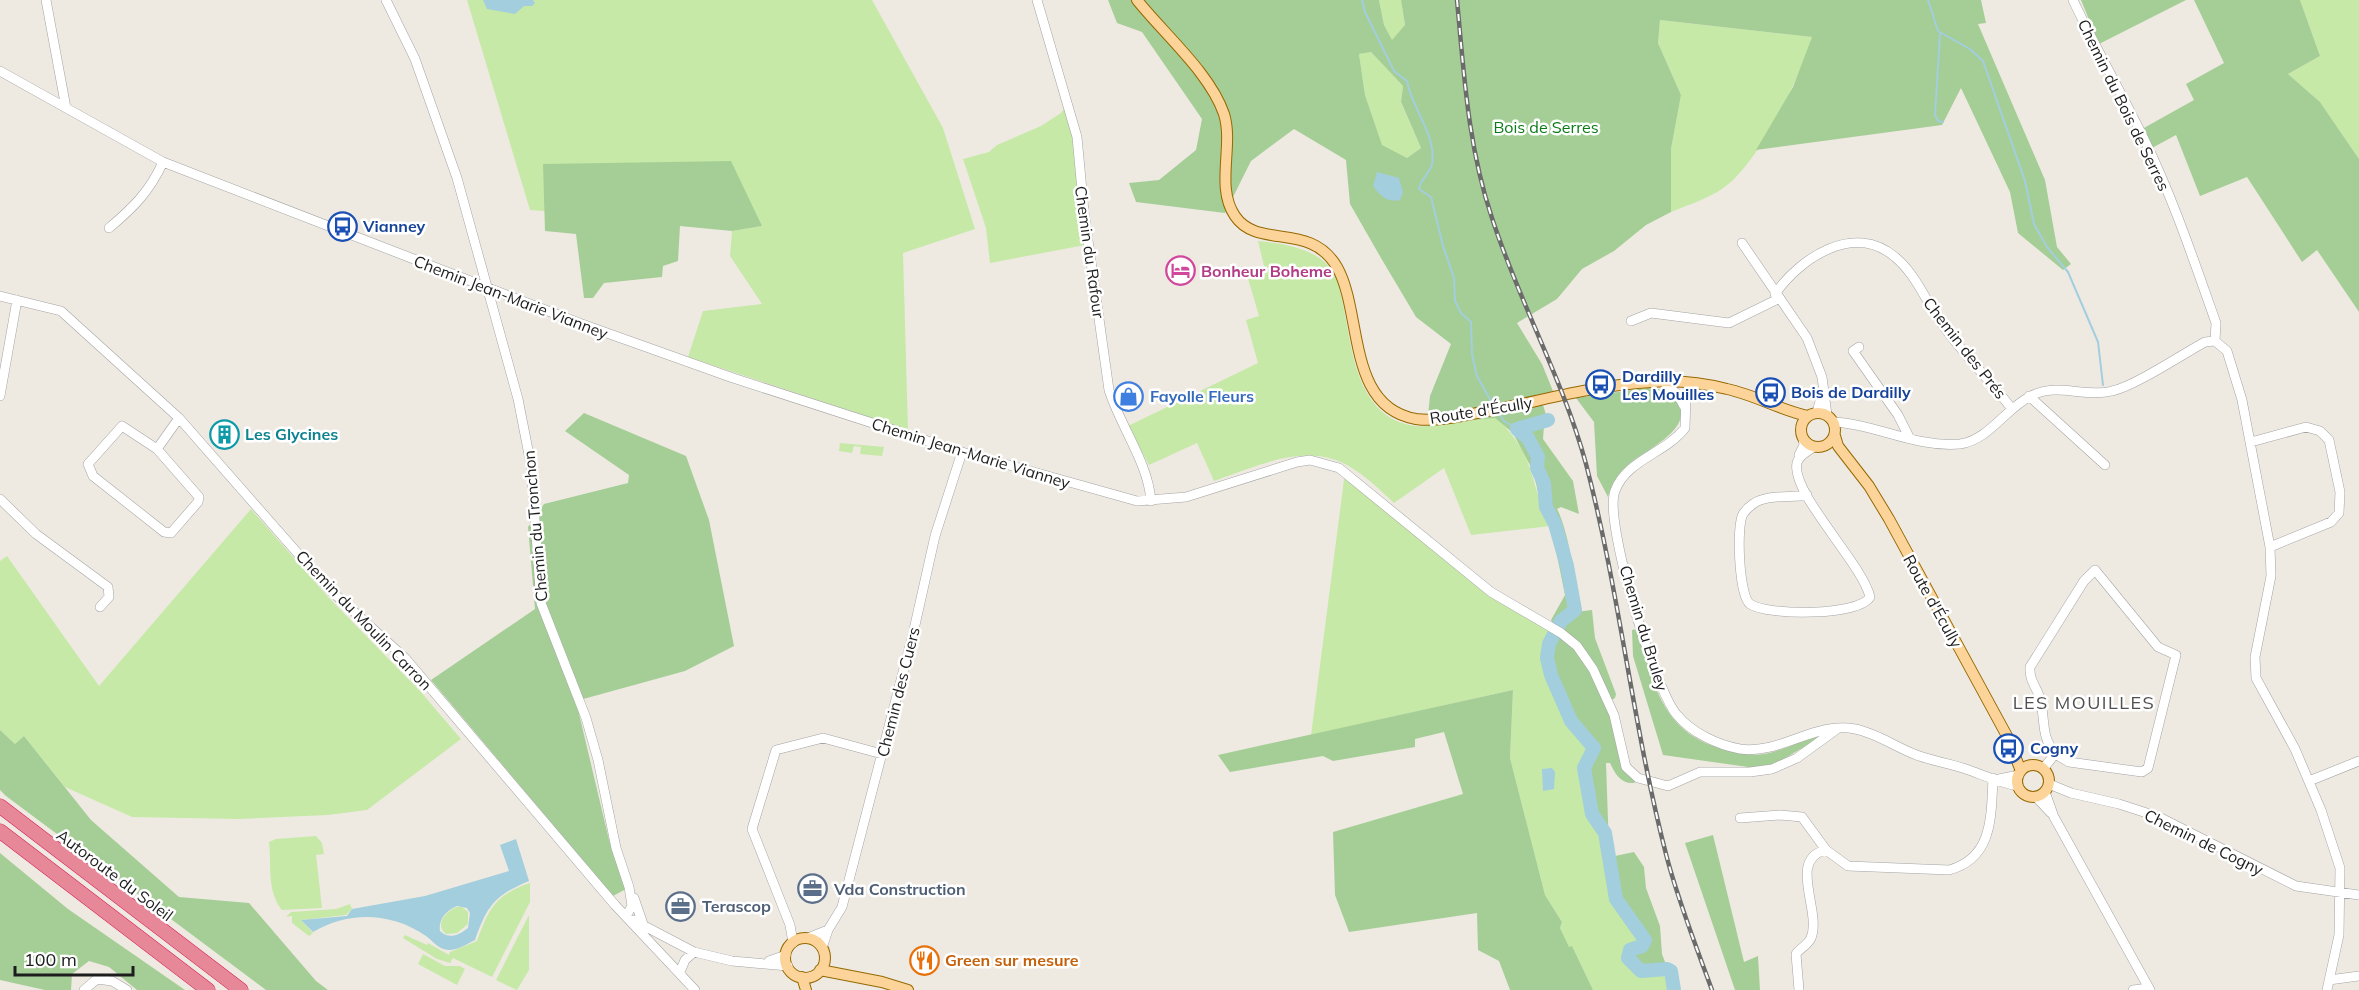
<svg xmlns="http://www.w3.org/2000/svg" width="2359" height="990" viewBox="0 0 2359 990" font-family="Mulish,sans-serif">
  <rect width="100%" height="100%" fill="#eeeae2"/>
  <path fill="#c6e9a7" d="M467,0H872L943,128L975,229L903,253L908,430L688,357L703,311L762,304L730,256L732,231L762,226L530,210Z
    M1379,0H1401L1405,26L1392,41L1384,25Z
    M2300,0H2359V159L2320,102L2288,74L2320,56Z
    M1660,20L1812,37C1800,78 1758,165 1722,189C1707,199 1688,205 1671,212V149L1681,95L1658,43Z
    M1371,52L1403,86L1401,103L1421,148L1407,158L1382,146L1365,95L1359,54Z
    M1069,102L1085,245L990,263L986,228L963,159L989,152L997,145L1041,126L1061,113Z
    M1258,241C1286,244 1318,248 1335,274C1339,280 1340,292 1342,300C1352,344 1354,412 1409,425C1437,431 1468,415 1496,418C1538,456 1528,484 1551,526L1471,535L1444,468L1394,503C1382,492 1369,479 1355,470C1310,439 1261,465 1214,481L1197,443L1149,465L1128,426L1258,363L1246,320L1259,316L1247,275L1265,270Z
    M840,443L884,447L882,456L860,454L861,447L854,446L852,453L839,451Z
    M1345,472L1516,608L1553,634C1546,665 1555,700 1574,727C1580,735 1589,739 1594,748L1592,756L1585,763L1592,814L1605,833L1616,899L1645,940L1642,946L1633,948L1628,958L1642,971L1667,969L1671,971L1674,990H1593L1572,946L1569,948L1560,928L1562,922L1545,895L1510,758L1513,690L1311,735Z
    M251,509L329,598L420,691L461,739L367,810L328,815L239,819L132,817L65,787L24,736L15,744L0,730V561L7,556L99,686Z
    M316,836L322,843L324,854L316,855L322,908L282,910C266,890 272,864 269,842L276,839Z
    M530,883V902L492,977L453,958L450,963L437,959L403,938L405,935L427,945L428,943L449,955L450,952L477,941C489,908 495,895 530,883Z
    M350,904L352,909L346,915L301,920L313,933L309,936L292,923V916L286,917L291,912L336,909Z
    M456,907H462L468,912V924L457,933L446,934C434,924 446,912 456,907Z
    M529,915V970L517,990L496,980Z
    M423,954L445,966H460L465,969L457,985L418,964Z"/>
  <path fill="#a5ce96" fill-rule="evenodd" d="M1108,0H1379L1384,25L1392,40L1405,25L1401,0H1981L1986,23L1978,24L2045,180L2057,247L2071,264L2063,270L2018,233L2010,192L1961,88L1942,125L1756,150L1793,87L1812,37L1660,20L1658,43L1681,95L1671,149V212L1646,225L1614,251L1582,269L1557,299L1517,323L1542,364L1557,401L1543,405L1549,424L1544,426L1543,439L1573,481L1579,514L1561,507L1557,509C1568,529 1579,591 1575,612L1592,610L1595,638L1616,694L1615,698L1608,702L1624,762L1638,778L1634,783C1621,784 1615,774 1610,763H1606L1609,849L1605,833L1592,814L1585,763L1592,756L1593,748C1589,739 1579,735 1574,727C1558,702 1537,654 1557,629L1551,620L1565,595L1551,526L1542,509L1533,471L1513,433L1495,418L1427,424L1430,396L1451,344L1416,317L1381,258L1350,204L1346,160L1294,129L1251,161L1225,213L1136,202L1129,183L1159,180L1196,150L1202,119L1142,32L1117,23ZM1371,52L1403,86L1401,102L1421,148L1407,158L1382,145L1365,95L1359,54Z
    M2081,0H2186L2099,44Z
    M2194,0H2300L2320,56L2288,74L2320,102L2359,159V312L2317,250L2302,262L2247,177L2200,196L2176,135L2152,148L2142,129L2194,100L2186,84L2224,63Z
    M731,161L762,226L732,231L680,226L678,261L663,266L662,277L604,283L593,298H584L576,234L545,231L543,164Z
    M1646,388C1657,387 1668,391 1675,400C1699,427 1645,450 1630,463C1619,473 1611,483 1608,497L1597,476L1594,422L1576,398Z
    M584,413L686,456L709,520L734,646L685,671L576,701L609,840L626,889L613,896L431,680L535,609L528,527L544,504L628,483L629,475L565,431Z
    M1638,629C1653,683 1662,733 1723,749C1736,753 1751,756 1764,754C1783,751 1802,740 1821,734L1822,736L1774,765L1755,768L1663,755L1633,656L1632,630Z
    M1513,690L1510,758L1545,895L1562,922L1560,928L1569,947L1572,946L1593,990H1510L1499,961L1478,950L1477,913L1349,932L1335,895L1333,832L1463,794L1444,732L1415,739V747L1333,761L1323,756L1230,772L1218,755Z
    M0,730L15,744L24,736L91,820L179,897L249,903L316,981L328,990H266L6,796L0,790Z
    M1713,835L1744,962L1758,956L1760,990H1735L1685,843Z
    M1634,852L1644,867L1646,888L1660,926L1662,954L1668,970L1641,971L1628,958L1630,950L1642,946L1645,940L1616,899L1610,857Z
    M0,853L68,909L185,990H137L109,967L89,961L72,974L71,990H45L0,980Z"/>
  <path fill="#a2cedd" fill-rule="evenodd" d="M483,0H533L535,3L532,6H524L515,14L487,9Z
    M1377,172L1399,178L1403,192L1400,200C1386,203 1380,195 1373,186Z
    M1552,768L1555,772L1554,789L1543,791L1542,769Z
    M516,839L529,881C495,895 487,906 475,940C467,944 458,950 449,950C439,950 433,941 426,936C391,912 349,911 313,932L301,920L347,916L352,909L425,896L509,871L500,845ZM457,906L467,908L470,913L468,928C459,935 449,940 440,931C438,919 447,910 457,906Z"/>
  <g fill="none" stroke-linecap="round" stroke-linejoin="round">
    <path stroke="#a2cedd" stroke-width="2" d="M1362,0L1365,12L1394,71L1407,81C1411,107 1437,135 1432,164C1430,173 1420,180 1419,189L1431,197L1443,246L1454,278L1455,301L1461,313L1471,322L1472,354L1477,376L1493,405
      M1928,0L1938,31L1970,49L1983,61L2025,181L2034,224L2047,247L2068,272L2098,342L2103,385
      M1940,34L1935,115L1938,121L1943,122
      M1498,412L1504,421L1517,429"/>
    <path stroke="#a2cedd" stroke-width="14" d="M1517,429L1528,438L1538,457L1537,468L1544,483L1546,507L1555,524L1567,566L1575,610L1561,621L1549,644L1547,658L1551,675L1571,721L1594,748L1584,768L1592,814L1605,833L1616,899L1645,940L1642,946L1630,950L1628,958L1641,971L1667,969L1671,971L1674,990
      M1517,429L1548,420"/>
    <defs>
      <path id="minor" d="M46,0L66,108
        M386,0L415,59L457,178L518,399L531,465L541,603L586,718L598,760L616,848L629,887L632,906L626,916
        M1037,0L1077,137L1084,212L1109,390C1121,428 1148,462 1151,501
        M2073,0C2095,47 2121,92 2144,139C2173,198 2194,261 2216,323L2215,341
        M0,71L163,162L579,323L733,378L962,452L1137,501L1186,497L1297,462L1310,460L1339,468L1491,592L1561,633L1577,646L1593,669L1614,715L1626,767L1638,778L1668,786L1700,772H1750L1772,769L1797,758L1837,729
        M109,228C133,208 150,191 163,162
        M1742,243L1807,338L1822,377L1827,415
        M1775,294C1800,258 1854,222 1895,257C1916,274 1926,302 1942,324C1963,354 1990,380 2012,409
        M0,296L61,311L179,418L329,589L405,658L615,905L695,990
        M1631,321L1651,313L1729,323L1778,299
        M2215,341L2227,351L2242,400L2270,547L2271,576L2255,657L2256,678L2295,749L2321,810L2340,868L2339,935L2327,990
        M1859,347L1853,351L1898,415L1910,439
        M1664,382L1678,395L1684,406
        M1693,383L1686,394L1685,428C1666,453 1626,460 1615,491C1603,520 1655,690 1677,715C1692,733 1718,745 1740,749C1780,755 1815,721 1855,729C1876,733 1894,746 1914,754C1931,761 1949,763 1966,769C1983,775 2000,783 2018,786
        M0,396L17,300
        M2029,396L2105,465
        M1817,412L1822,394
        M1834,422C1875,424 1916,448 1960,444C1989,440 2006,408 2031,396C2057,382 2084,398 2112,391C2135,386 2181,355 2205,342L2215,341
        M2251,442L2306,427L2320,431L2329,440L2340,492L2339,513L2331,522L2270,547
        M157,449L199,497L198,502L171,533L164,532L93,476L88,464L122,426L157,449L179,418
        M1799,455L1804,445L1803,438
        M1807,495C1792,498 1766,494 1753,504C1750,506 1745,511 1743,514C1736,526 1739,596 1750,604C1767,616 1859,616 1870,597C1862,563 1790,492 1797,463C1799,455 1808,451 1814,447
        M0,499L36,534L108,587L109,597L100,607
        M2043,769L2055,754C2040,734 2046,721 2040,699C2037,687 2029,681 2030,667L2084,581L2095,570L2158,647L2176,655L2148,768L2142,772L2069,762L2055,754
        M1999,779L2019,775
        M2309,781L2359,761
        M2049,784L2071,793L2119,804L2159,817L2296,886L2359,895
        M2045,792L2054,817L2150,990
        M2036,797L2051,813
        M1740,818L1780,815L1802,817L1826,850
        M634,898L644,927
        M633,920L694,952L732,961L788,966
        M808,938L828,930
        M793,943L790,925L752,829L776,750L823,738L882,754
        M822,948L828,930L842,907L913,634L935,536L962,452
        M769,961L786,955
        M680,972L685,960L694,952
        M2329,980L2359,976
        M84,990L97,979L112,981L127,990
        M1799,990L1796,954C1800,948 1808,945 1811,938C1822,911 1787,859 1826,850L1848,866L1949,870C1993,858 1991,817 1993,778
        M2133,990L2149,988"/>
      <path id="major" d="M1137,0C1164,34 1210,73 1224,114C1234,146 1215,187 1235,216C1258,250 1310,221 1337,267C1363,313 1346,407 1416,419C1437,422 1461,416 1482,412C1538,402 1594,385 1651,382C1675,380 1703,383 1727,389C1755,395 1780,410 1808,416
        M1801 430a17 17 0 1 1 34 0a17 17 0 1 1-34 0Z
        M1835,436L1838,446L1869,486L1889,519L2007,736L2021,771
        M2017 781a16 16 0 1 1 32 0a16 16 0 1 1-32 0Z
        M785 958a20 20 0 1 1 40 0a20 20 0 1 1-40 0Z
        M820,970L882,982L908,990
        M802,977L806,990"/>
      <path id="highway" d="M0,806L241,990
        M0,831L208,990"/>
    </defs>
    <use href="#minor" stroke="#a4a4a4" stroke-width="10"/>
    <use href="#major" stroke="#956800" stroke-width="12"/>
    <use href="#highway" stroke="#d9225c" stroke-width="15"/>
    <use href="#minor" stroke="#fff" stroke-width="9"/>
    <use href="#major" stroke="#fcd499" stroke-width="10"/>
    <use href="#highway" stroke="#e78898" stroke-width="14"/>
    <defs>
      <path id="rail" d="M1457,0C1464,74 1468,147 1492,218C1519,302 1563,379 1586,464C1620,594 1633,728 1667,858C1679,903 1696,946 1712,990"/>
    </defs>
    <use href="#rail" stroke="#6b6b6b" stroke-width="4.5"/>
    <use href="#rail" stroke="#fff" stroke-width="2" stroke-dasharray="7" stroke-linecap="butt"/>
  </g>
  <defs>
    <symbol id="bus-ring" viewBox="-11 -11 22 22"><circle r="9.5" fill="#fff" stroke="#1a4fb4" stroke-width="1.5"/><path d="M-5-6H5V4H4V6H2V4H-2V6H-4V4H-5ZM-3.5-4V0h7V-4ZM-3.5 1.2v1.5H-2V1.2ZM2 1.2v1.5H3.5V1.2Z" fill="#1a4fb4"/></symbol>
    <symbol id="hotel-ring" viewBox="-11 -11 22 22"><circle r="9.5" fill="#fff" stroke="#d1479c" stroke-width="1.5"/><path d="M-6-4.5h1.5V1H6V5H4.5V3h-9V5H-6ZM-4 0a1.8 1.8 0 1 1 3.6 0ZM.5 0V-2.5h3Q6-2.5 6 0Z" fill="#d1479c"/></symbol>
    <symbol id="shop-ring" viewBox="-11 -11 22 22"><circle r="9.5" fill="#fff" stroke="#3f7fe0" stroke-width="1.5"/><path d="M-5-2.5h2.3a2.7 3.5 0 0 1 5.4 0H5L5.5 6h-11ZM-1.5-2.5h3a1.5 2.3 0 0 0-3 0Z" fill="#3f7fe0"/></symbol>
    <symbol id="building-ring" viewBox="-11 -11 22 22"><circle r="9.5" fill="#fff" stroke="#0f9aa8" stroke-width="1.5"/><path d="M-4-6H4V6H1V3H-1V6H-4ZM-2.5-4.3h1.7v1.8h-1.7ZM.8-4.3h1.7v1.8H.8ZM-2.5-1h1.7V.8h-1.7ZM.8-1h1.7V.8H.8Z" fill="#0f9aa8"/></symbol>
    <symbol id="office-ring" viewBox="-11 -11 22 22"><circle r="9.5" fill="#fff" stroke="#5c6f8a" stroke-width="1.5"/><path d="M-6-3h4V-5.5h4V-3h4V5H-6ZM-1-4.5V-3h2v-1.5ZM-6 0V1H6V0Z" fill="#5c6f8a"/></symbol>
    <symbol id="restaurant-ring" viewBox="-11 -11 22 22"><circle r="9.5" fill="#fff" stroke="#e8710a" stroke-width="1.5"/><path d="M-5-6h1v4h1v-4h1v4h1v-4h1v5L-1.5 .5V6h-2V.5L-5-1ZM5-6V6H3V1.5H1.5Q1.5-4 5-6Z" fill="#e8710a"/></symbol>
  </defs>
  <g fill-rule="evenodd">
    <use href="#bus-ring" x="326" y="210" width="33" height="33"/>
    <use href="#hotel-ring" x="1164" y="254" width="33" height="33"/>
    <use href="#bus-ring" x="1584" y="368" width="33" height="33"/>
    <use href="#bus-ring" x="1754" y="376" width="33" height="33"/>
    <use href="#shop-ring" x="1112" y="380" width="33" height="33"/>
    <use href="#building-ring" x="208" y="418" width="33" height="33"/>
    <use href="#bus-ring" x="1992" y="732" width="33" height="33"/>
    <use href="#office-ring" x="796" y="872" width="33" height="33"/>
    <use href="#office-ring" x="664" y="890" width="33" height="33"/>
    <use href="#restaurant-ring" x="908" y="944" width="33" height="33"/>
  </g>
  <g text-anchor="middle" stroke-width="5" stroke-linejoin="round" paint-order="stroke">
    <g font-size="16" fill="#1d1d1d" stroke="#fff">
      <text transform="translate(2124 105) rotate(64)" y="6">Chemin du Bois de Serres</text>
      <text transform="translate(1090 252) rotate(82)" y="6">Chemin du Rafour</text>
      <text transform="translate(511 297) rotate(21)" y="6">Chemin Jean-Marie Vianney</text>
      <text transform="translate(1965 348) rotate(52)" y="6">Chemin des Prés</text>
      <text transform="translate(1481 410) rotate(-9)" y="6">Route d'Écully</text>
      <text transform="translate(971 453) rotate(17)" y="6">Chemin Jean-Marie Vianney</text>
      <text transform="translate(535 526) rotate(-95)" y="6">Chemin du Tronchon</text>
      <text transform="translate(1933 601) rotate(61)" y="6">Route d'Écully</text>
      <text transform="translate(364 620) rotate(46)" y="6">Chemin du Moulin Carron</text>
      <text transform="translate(1644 628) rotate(73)" y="6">Chemin du Bruley</text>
      <text transform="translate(898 692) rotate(-76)" y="6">Chemin des Cuers</text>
      <text transform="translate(2204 842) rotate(26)" y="6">Chemin de Cogny</text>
      <text transform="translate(115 875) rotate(37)" y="6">Autoroute du Soleil</text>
    </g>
    <g font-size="16" fill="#0a7b17" stroke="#fff">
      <text x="1546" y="133">Bois de Serres</text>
    </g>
    <g font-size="16" font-weight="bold" fill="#164399" stroke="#fff" text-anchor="start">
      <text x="363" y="232">Vianney</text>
      <text x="1622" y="382">Dardilly<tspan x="1622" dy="18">Les Mouilles</tspan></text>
      <text x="1791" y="398">Bois de Dardilly</text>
      <text x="2030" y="754">Cogny</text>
    </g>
    <g font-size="16" font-weight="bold" fill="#b23c85" stroke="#fff" text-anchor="start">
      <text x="1201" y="277">Bonheur Boheme</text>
    </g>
    <g font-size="16" font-weight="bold" fill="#366cbe" stroke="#fff" text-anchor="start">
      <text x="1150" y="402">Fayolle Fleurs</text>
    </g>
    <g font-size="16" font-weight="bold" fill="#0d838f" stroke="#fff" text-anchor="start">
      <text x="245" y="440">Les Glycines</text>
    </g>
    <g font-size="16" font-weight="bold" fill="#4e5e75" stroke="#fff" text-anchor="start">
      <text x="834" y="895">Vda Construction</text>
      <text x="702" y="912">Terascop</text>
    </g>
    <g font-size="16" font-weight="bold" fill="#c56008" stroke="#fff" text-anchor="start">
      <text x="945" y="966">Green sur mesure</text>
    </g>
    <g font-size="18" letter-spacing="1.5" fill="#505050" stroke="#fff">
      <text x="2084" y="709">LES MOUILLES</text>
    </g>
  </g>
  <path d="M15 966v9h118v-9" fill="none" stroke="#1d1d1d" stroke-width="3"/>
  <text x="24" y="966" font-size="18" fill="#1d1d1d" stroke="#ffffff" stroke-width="4.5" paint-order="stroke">100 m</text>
</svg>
